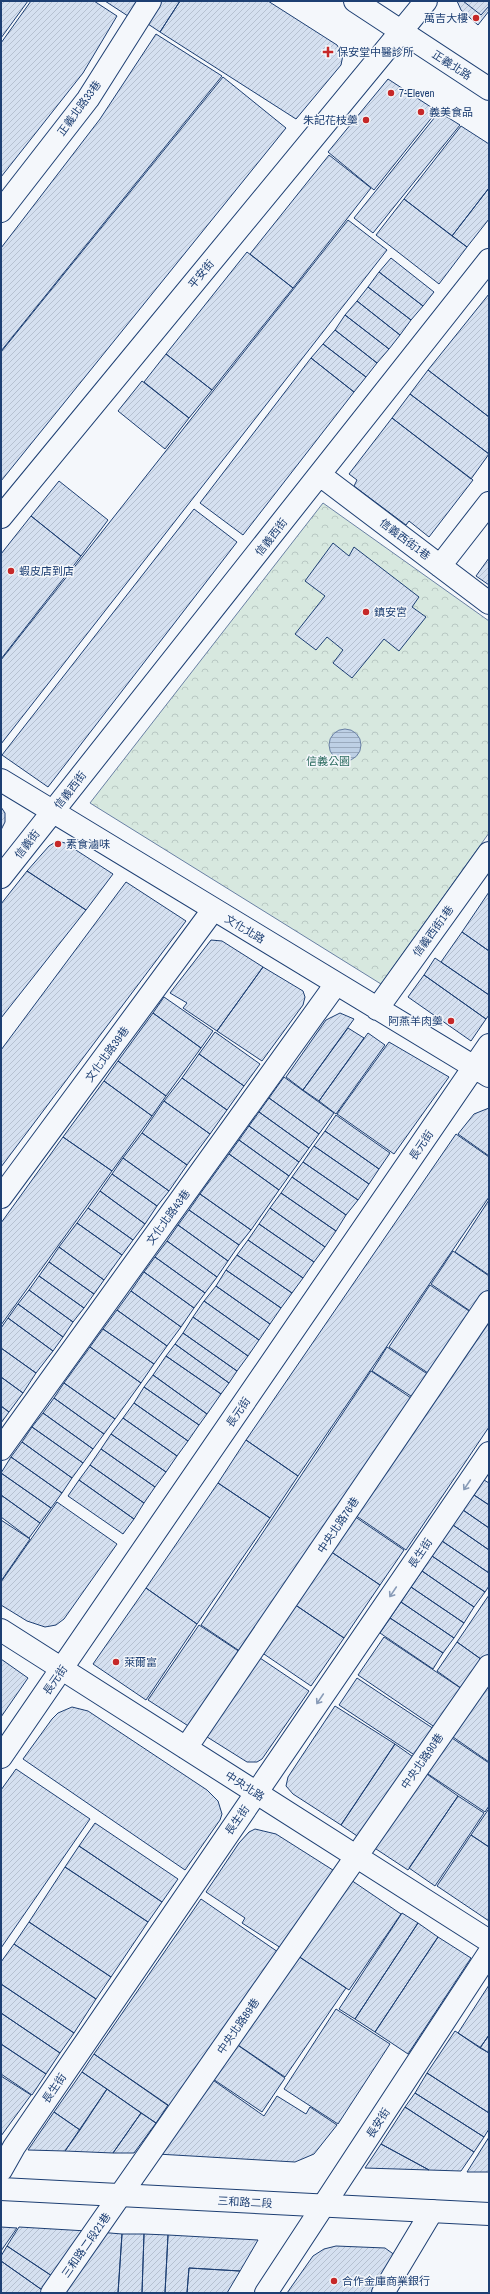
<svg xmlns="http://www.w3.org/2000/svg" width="490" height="2294" viewBox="0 0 490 2294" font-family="'Archivo Narrow','Noto Sans TC',sans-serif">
  <defs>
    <pattern id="forest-crowns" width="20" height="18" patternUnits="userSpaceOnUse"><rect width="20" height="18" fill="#d7e8df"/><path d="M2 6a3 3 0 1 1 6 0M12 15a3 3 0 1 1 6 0" fill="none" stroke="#b8c8c3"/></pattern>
    <pattern id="water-rules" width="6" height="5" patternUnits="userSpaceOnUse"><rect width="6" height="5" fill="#bed0e5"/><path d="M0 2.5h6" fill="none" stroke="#9aaabe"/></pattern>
    <pattern id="building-hatch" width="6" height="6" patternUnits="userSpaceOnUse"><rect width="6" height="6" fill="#d5e0f0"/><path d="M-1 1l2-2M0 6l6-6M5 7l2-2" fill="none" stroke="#b6c1d1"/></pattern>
  </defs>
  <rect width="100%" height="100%" fill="#f4f7fb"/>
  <path fill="url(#forest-crowns)" stroke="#687fa3" d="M323,503L489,621V833L381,984L90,803Z"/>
  <path fill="url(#water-rules)" stroke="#687fa3" d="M329 745a16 16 0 1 1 32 0a16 16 0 1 1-32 0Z"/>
  <path fill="url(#building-hatch)" stroke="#1d3f73" d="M1,1H28L1,38Z
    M31,1H94L117,16L83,73L1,177V43Z
    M105,1H142L131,18Z
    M159,1H180L160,32L145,22Z
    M180,1H268L337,45L343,55L341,65L296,119L160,32Z
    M457,1H489V11L478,25L461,10Z
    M463,1H489V6L481,15Z
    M156,34L222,76L1,351V248L100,119Z
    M223,77L286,128L1,481V352Z
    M388,79L437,111L374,190L328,152Z
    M439,112L460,125L373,233L354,218Z
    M461,126L489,144V188L452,236L404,199Z
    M329,155L371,188L293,288L250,254Z
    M489,188V219L467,247L452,236Z
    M404,199L467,247L439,284L376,235Z
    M348,220L387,250L1,744V660Z
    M247,252L293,288L212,390L166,354Z
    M391,258L434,292L423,306L379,272Z
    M379,272L423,306L411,320L368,287Z
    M368,287L411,320L400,335L357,301Z
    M489,294V417L428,370Z
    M357,301L400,335L389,349L345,315Z
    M345,315L389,349L377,363L335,330Z
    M335,330L377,363L366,377L323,344Z
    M323,344L366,377L354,392L311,358Z
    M166,354L212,390L189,418L144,382Z
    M311,358L354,392L243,535L200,503Z
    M428,370L489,417V454L410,394Z
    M142,381L189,418L165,449L118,411Z
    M410,394L489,454L471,479L392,418Z
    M392,418L473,480L429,537L409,521L406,525L354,486L357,480L349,474Z
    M59,481L108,520L81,556L31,516Z
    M194,509L237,542L48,787L2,755Z
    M31,516L81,556L1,659V554Z
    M333,543L349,556L354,547L419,597L412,607L426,617L399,651L384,639L352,678L333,663L343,650L327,637L316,650L295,634L325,596L305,581Z
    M489,558V585L476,576Z
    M1,807L5,813V822L1,830Z
    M57,841L65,843L113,874L86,910L27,871L49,846Z
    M27,871L86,910L1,1018V904Z
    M126,882L186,921L1,1167V1050Z
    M489,892V951L462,932Z
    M462,932L489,951V995L441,962Z
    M211,940L222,941L263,967L217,1031L183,1008L187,1003L170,993Z
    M435,958L489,995V1015L486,1019L424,975Z
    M263,967L303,991L305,997L303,1005L262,1061L217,1031Z
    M424,975L486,1019L471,1041L408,997Z
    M164,997L213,1031L201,1048L153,1013Z
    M153,1013L201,1048L166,1096L118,1061Z
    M340,1013L354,1019L303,1090L286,1077L326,1020Z
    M348,1028L364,1038L319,1101L303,1090Z
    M215,1032L260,1064L244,1086L199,1054Z
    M368,1033L385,1045L336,1114L319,1101Z
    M389,1042L449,1077L394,1154L337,1114Z
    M199,1054L244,1086L227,1110L182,1078Z
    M118,1061L166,1096L152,1116L104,1081Z
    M284,1077L334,1113L319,1134L269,1098Z
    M182,1078L227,1110L210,1134L164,1101Z
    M104,1081L152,1116L112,1171L63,1137Z
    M269,1098L319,1134L309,1148L259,1112Z
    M164,1101L210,1134L187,1165L142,1133Z
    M489,1108V1156L458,1134L474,1114Z
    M259,1112L309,1148L299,1162L249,1126Z
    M336,1115L390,1153L379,1169L325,1131Z
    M249,1126L299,1162L289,1176L239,1140Z
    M325,1131L379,1169L369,1184L314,1146Z
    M142,1133L187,1165L169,1191L123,1158Z
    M456,1134L489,1157V1197L298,1476L246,1440Z
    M63,1137L112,1171L1,1325V1223Z
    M239,1140L289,1176L279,1190L229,1154Z
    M314,1146L369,1184L358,1200L303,1162Z
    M229,1154L279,1190L251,1230L200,1194Z
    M123,1158L169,1191L157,1206L112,1174Z
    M303,1162L358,1200L346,1215L292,1177Z
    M112,1174L157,1206L145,1224L100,1191Z
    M292,1177L346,1215L336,1231L281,1193Z
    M100,1191L145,1224L133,1240L88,1208Z
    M281,1193L336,1231L325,1247L270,1208Z
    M200,1194L251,1230L239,1245L189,1210Z
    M489,1200V1275L455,1252Z
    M88,1208L133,1240L122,1255L77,1223Z
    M270,1208L325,1247L314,1262L259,1224Z
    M189,1210L239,1245L228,1261L178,1225Z
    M77,1223L122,1255L104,1280L59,1247Z
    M259,1224L314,1262L303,1278L248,1240Z
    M178,1225L228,1261L217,1277L167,1241Z
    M248,1240L303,1278L292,1293L237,1255Z
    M167,1241L217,1277L205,1293L155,1257Z
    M59,1247L104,1280L94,1294L49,1262Z
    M453,1251L489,1276V1289L473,1313L431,1284Z
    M237,1255L292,1293L281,1308L226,1270Z
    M155,1257L205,1293L194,1308L144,1272Z
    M49,1262L94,1294L84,1308L39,1276Z
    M226,1270L281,1308L270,1324L216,1286Z
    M144,1272L194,1308L181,1327L131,1291Z
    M39,1276L84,1308L73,1322L29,1290Z
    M430,1285L472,1313L431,1375L389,1347Z
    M216,1286L270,1324L259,1340L204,1301Z
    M29,1290L73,1322L63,1337L18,1304Z
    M131,1291L181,1327L167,1346L117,1310Z
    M204,1301L259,1340L248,1356L193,1317Z
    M18,1304L63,1337L53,1351L8,1318Z
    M117,1310L167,1346L154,1364L103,1329Z
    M193,1317L248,1356L237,1371L183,1333Z
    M8,1318L53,1351L36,1373L1,1348V1328Z
    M489,1318V1427L406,1550L355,1515Z
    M103,1329L154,1364L141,1383L90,1347Z
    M183,1333L237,1371L229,1383L175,1344Z
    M175,1344L229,1383L221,1394L166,1356Z
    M90,1347L141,1383L115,1419L64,1383Z
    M387,1347L429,1375L414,1398L372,1371Z
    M1,1348L36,1373L23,1393L1,1377Z
    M166,1356L221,1394L207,1414L153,1375Z
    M371,1371L414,1400L244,1654L201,1625Z
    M153,1375L207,1414L199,1425L144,1387Z
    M1,1377L23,1393L9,1412L1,1406Z
    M64,1383L115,1419L104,1434L54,1398Z
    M144,1387L199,1425L188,1441L134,1403Z
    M54,1398L104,1434L93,1449L43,1413Z
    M134,1403L188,1441L177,1456L123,1418Z
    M1,1406L9,1412L1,1423Z
    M43,1413L93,1449L83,1463L32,1427Z
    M123,1418L177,1456L166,1472L111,1434Z
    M32,1427L83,1463L72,1478L22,1442Z
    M111,1434L166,1472L155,1487L101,1449Z
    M246,1440L298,1476L270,1518L218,1483Z
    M22,1442L72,1478L62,1493L11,1457Z
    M101,1449L155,1487L144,1503L90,1465Z
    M11,1457L62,1493L51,1508L1,1473Z
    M90,1465L144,1503L134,1519L79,1480Z
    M1,1473L51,1508L40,1523L1,1495Z
    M79,1480L134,1519L123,1534L68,1496Z
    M484,1480L489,1483V1505L474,1495Z
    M218,1483L270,1518L197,1624L146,1588Z
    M1,1495L40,1523L29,1538L1,1517Z
    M474,1495L489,1505V1528L463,1510Z
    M57,1502L117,1544L64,1619L56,1625L45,1627L27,1621L1,1605V1582Z
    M463,1510L489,1528V1550L453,1525Z
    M354,1516L404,1550L380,1585L330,1551Z
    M1,1520L30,1539L1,1581Z
    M453,1525L489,1550V1573L442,1541Z
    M442,1541L489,1573V1586L485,1592L432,1556Z
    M330,1551L380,1585L344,1638L294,1604Z
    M432,1556L485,1592L474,1607L422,1571Z
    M422,1571L474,1607L464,1623L411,1587Z
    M411,1587L464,1623L454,1638L401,1602Z
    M146,1588L197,1624L146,1700L93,1664Z
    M489,1595V1657L485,1662L457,1642Z
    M401,1602L454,1638L443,1653L390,1618Z
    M294,1604L344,1638L311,1686L261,1652Z
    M390,1618L443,1653L433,1669L380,1633Z
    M199,1625L243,1654L193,1729L148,1700Z
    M384,1637L465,1691L439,1730L358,1675Z
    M457,1642L485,1662L465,1691L437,1671Z
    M257,1656L309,1691L262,1759L257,1762H247L204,1735Z
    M1,1659L28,1678L1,1717Z
    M357,1678L437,1731L419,1758L339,1705Z
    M489,1684V1762L453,1737Z
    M335,1706L395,1744L341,1825L293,1794L286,1786L288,1777Z
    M72,1707L88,1711L207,1790L218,1801L222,1814L220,1820L185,1870L23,1759L52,1719L58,1713Z
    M449,1736L489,1763V1806L485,1812L425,1772Z
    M395,1744L416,1759L363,1840L341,1825Z
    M16,1769L90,1819L1,1948V1790Z
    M424,1772L458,1796L408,1870L373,1847Z
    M458,1796L484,1813L435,1886L409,1868Z
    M488,1810L489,1811V1847L471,1835Z
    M95,1823L178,1879L162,1902L79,1846Z
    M255,1829L276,1834L336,1872L281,1948L242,1923L245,1918L206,1892L239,1843L249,1832Z
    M471,1835L489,1847V1921L437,1886Z
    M79,1846L162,1902L148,1922L65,1867Z
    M65,1867L148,1922L111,1977L29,1922Z
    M348,1878L401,1914L349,1990L295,1954Z
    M201,1899L278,1952L170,2107L94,2054Z
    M402,1913L418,1923L355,2019L339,2009Z
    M29,1922L111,1977L96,1999L14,1944Z
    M418,1923L438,1937L375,2032L355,2019Z
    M438,1937L471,1958L408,2054L375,2032Z
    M14,1944L96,1999L74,2033L1,1984V1962Z
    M295,1954L346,1988L285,2077L235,2043Z
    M1,1984L74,2033L60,2053L1,2013Z
    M489,1985V2035L480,2048L458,2033Z
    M336,2009L390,2044L338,2124L284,2089Z
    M1,2013L60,2053L46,2074L1,2044Z
    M455,2031L489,2053V2113L427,2073Z
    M489,2035V2053L480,2048Z
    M1,2044L46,2074L32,2095L1,2074Z
    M236,2044L285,2078L262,2112L210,2077Z
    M94,2054L168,2105L156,2123L82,2072Z
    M82,2072L107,2089L80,2130L54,2112Z
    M427,2073L489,2113V2129L484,2137L415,2093Z
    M1,2076L31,2095L1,2136Z
    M210,2078L264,2116L277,2096L306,2114L310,2107L337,2125L314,2154L295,2162L157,2154Z
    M107,2089L141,2113L113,2153L65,2151Z
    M415,2093L484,2137L474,2152L405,2107Z
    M405,2107L474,2152L461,2171L429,2170L381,2144Z
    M54,2112L80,2130L65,2151L28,2150Z
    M141,2113L156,2123L134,2153H113Z
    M489,2137V2172H467Z
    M381,2144L429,2170L365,2168Z
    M1,2227L17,2228L1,2251Z
    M19,2227L87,2231L55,2278L7,2246Z
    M98,2232L122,2234L118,2293H60Z
    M122,2234H144L142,2293H118Z
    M144,2234L168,2235L165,2293H142Z
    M168,2235L258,2240L240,2271L189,2268L187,2293H165Z
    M7,2246L55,2278L45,2292L1,2261V2256Z
    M336,2246L385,2248L399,2258L376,2293H287L313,2256L324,2249Z
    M1,2261L45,2292V2293H1Z
    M189,2268L240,2271L227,2293H187Z"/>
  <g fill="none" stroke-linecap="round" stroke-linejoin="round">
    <defs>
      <path id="minor" d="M355,1L489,89
        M1,211L88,99L150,1
        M320,475L489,603
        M1,517L426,1
        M440,566L489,503
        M1,780L489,1076
        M1,877L489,260
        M377,1009L489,853
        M1,1197L213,910
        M1,1449L336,984
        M1,1630L489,1941
        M186,1748L489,1302
        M1,1757L489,1045
        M1,2170L14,2147L489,1453
        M52,2293L489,1666
        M266,2293L489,1953
        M383,2293L432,2211"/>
      <path id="major" d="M1,2189L489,2214"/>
    </defs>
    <use href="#minor" stroke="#1d3f73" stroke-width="24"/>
    <use href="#major" stroke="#1d3f73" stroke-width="24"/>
    <use href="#minor" stroke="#f4f7fb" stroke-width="22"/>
    <use href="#major" stroke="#f4f7fb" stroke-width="22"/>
  </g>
  <defs><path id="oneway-shaft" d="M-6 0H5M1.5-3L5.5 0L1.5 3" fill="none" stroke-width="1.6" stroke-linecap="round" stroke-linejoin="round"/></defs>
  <g stroke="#889bb7">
    <use href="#oneway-shaft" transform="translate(467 1485) rotate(124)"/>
    <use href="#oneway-shaft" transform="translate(393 1592) rotate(124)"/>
    <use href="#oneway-shaft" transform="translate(320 1699) rotate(124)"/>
  </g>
  <g fill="#c62828" stroke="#f4f7fb" stroke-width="1.5">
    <circle cx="476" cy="18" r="4"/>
    <path d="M326 46h4v4h4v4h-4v4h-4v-4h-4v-4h4z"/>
    <circle cx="391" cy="93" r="4"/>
    <circle cx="421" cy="112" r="4"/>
    <circle cx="366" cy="120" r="4"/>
    <circle cx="11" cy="571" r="4"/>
    <circle cx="366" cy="612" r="4"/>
    <circle cx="58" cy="844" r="4"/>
    <circle cx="451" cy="1021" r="4"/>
    <circle cx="116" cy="1662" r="4"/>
    <circle cx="334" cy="2281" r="4"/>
  </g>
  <g text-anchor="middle" stroke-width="3" stroke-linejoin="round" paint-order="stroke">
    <g font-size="11" fill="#1d3f73" stroke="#f4f7fb" text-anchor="start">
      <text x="468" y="22" text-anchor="end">萬吉大樓</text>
      <text x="337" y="56">保安堂中醫診所</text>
      <text x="399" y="97">7-Eleven</text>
      <text x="429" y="116">義美食品</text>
      <text x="358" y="124" text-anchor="end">朱記花枝羹</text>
      <text x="19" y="575">蝦皮店到店</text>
      <text x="374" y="616">鎮安宮</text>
      <text x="66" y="848">素食滷味</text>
      <text x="443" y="1025" text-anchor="end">阿燕羊肉羹</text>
      <text x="124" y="1666">萊爾富</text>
      <text x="342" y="2285">合作金庫商業銀行</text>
    </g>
    <g font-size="11" fill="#1d3f73" stroke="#f4f7fb">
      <text transform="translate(452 65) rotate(33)" y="4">正義北路</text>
      <text transform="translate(79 108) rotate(-54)" y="4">正義北路33巷</text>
      <text transform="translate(201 274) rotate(-50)" y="4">平安街</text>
      <text transform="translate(271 537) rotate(-52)" y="4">信義西街</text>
      <text transform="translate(405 539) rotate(37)" y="4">信義西街1巷</text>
      <text transform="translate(70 790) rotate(-52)" y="4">信義西街</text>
      <text transform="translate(27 844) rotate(-52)" y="4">信義街</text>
      <text transform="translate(245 929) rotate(31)" y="4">文化北路</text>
      <text transform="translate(433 931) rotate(-54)" y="4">信義西街1巷</text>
      <text transform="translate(107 1054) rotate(-54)" y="4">文化北路39巷</text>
      <text transform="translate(421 1145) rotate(-56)" y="4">長元街</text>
      <text transform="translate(168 1217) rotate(-54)" y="4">文化北路43巷</text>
      <text transform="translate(238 1412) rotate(-56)" y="4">長元街</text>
      <text transform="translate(338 1525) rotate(-56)" y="4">中央北路76巷</text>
      <text transform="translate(420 1553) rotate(-56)" y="4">長生街</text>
      <text transform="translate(55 1680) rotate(-55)" y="4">長元街</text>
      <text transform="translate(422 1761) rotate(-55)" y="4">中央北路90巷</text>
      <text transform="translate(245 1786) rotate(33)" y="4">中央北路</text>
      <text transform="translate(237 1820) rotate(-55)" y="4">長生街</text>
      <text transform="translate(238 2026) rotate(-55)" y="4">中央北路89巷</text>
      <text transform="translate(54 2088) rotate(-56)" y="4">長生街</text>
      <text transform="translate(378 2123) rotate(-57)" y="4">長安街</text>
      <text transform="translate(245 2202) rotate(3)" y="4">三和路二段</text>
      <text transform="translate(86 2245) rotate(-55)" y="4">三和路二段21巷</text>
    </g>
    <g font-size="11" fill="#2c6c60" stroke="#f4f7fb">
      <text x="328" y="765">信義公園</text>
    </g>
  </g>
  <rect width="490" height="2294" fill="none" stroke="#1d3f73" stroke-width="4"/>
</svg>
